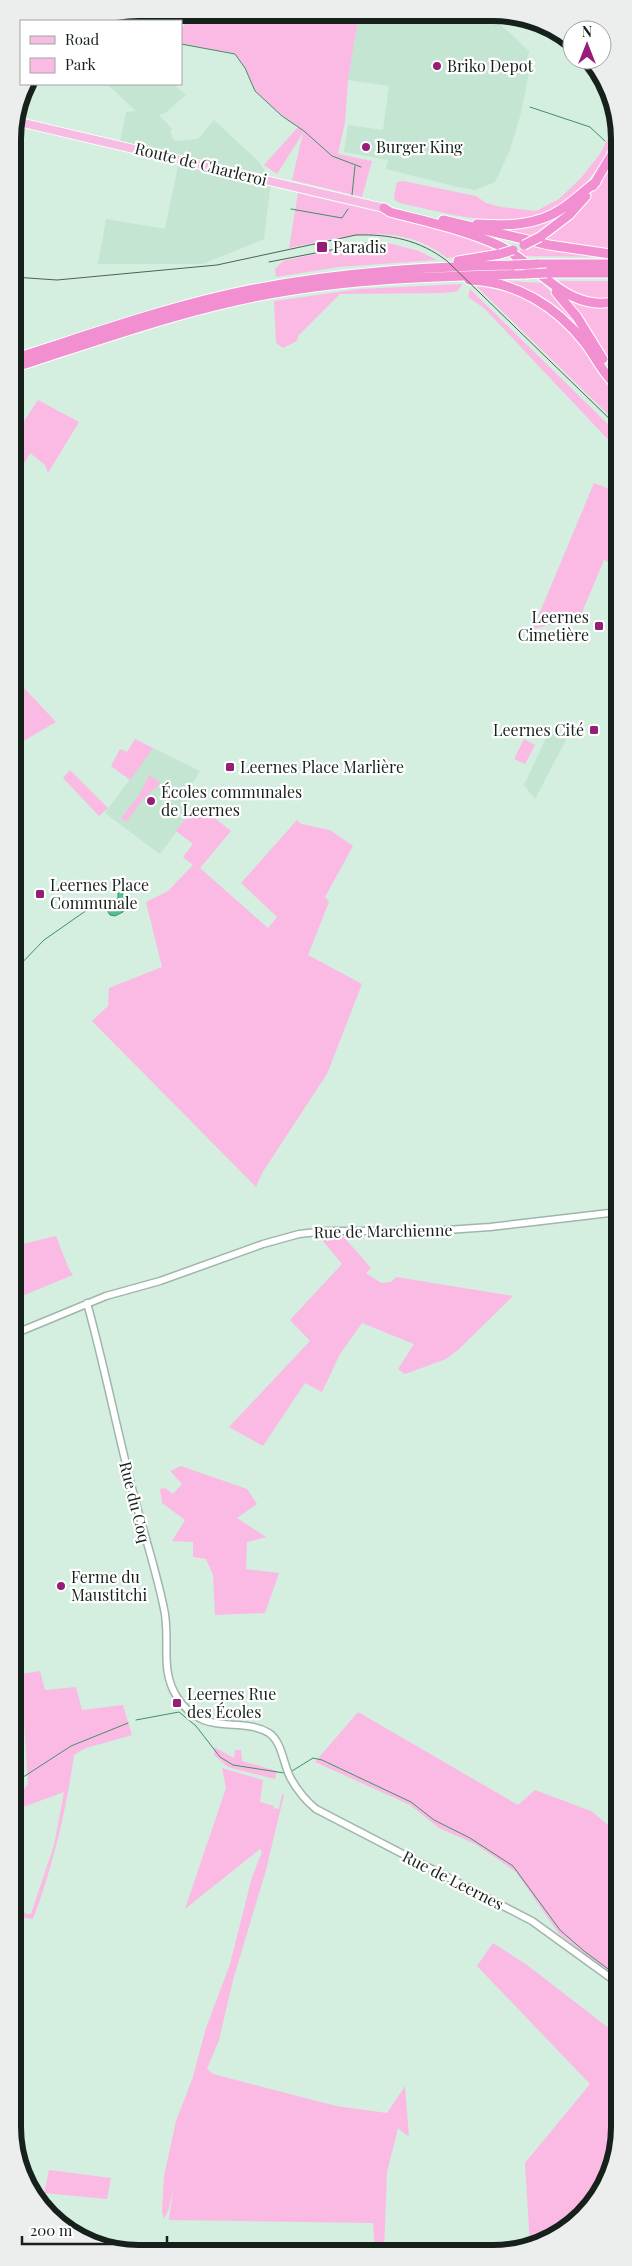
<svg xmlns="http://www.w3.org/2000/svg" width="632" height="2266" viewBox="0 0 632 2266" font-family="'Playfair Display',serif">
  <rect width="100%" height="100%" fill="#d4eedf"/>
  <path fill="#c3e5d1" d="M359,14H419L441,18L443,15H490L529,51L527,60L529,72L521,113L510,150L495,182L475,190L458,187L386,169L388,160L344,152L348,125L383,130L389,86L348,80Z
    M107,84H173L186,95L165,113L159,115L172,129L170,131L174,141L198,139L214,120L260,163L271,181L264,239L203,264H98L106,219L165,229L179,161L230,172L182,156L120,142L126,112L136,111Z
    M548,734L568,736L535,799L524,785Z
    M153,748L200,771L185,795L190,799L187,803L189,805L180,816L185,820L160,854L105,813Z"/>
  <path fill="#fbbae4" d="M192,13L359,14L348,80L345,122L338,154L372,161L362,197L292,180L303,133L277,174L264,165L298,127L282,116L255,91L245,68L235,54L181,44V30Z
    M617,120C617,124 618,130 617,135C615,148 601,164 593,174C539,242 473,219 400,203L395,200L394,195L397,182L403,181L476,196L486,203L501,207L536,211L559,199L581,178L600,154Z
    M617,153L614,196L617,213V250L543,240C576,218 598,186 617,153Z
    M298,193C360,209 437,221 494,250L474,255L447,258C400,219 341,237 289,248Z
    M576,205L542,231L529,237L493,228Z
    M388,243L419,251L437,260L339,267L276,277L275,269L283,261L354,246Z
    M534,245L614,257L521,256L517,252Z
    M501,281L542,283L563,305L586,338L576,329Z
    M559,281H617V298C593,303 576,294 555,282H560Z
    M462,284L458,291L444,293L340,294L298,336L297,341L283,348L276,343L274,301L360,289Z
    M476,286C537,294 564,317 598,368C604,376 615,387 617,396C620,404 617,416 617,423Z
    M470,289L617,433V449L484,308L468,297Z
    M570,300L589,306L617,305V375Z
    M38,400L79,422L48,473L45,465L30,453L13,483V438Z
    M594,483L618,492V566L604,560L580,617L533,629Z
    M24,688L56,722L13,747V694Z
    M135,739L153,748L130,780L111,766L120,749L127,752Z
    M524,739L535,745L525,764L514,759Z
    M70,770L108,808L99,816L63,778Z
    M149,775L161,783L144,798L126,822L121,818L140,794Z
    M197,804L231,831L200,868L268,928L277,917L241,883L297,820L301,824L330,830L353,846L325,897L329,902L308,955L362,984L327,1074L262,1173L256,1187L92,1021L108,1006L109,988L162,967L146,902L168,891L193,865L183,857L193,844L176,831Z
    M318,1235H342L371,1268L366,1273L381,1283L391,1282L396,1277L513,1296L458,1350L446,1359L405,1374L398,1369L414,1344L362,1323L340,1354L322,1392L305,1383L263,1446L229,1427L310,1341L290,1320L342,1264Z
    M56,1236L68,1267L73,1275L22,1296L14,1270V1246Z
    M181,1466L247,1489L257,1504L237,1518L266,1537L247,1542L246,1569L279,1573L265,1613L215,1615L213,1575L206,1559L193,1557V1542L172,1541L185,1520L162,1503L160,1489L165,1488L173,1494L182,1484L170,1471Z
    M40,1671L45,1690L76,1687L82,1710L123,1705L132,1735L86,1748L74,1755C66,1811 53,1866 33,1919L20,1917L15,1910V1900L26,1914H31L54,1845L64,1792L15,1810V1792H22L28,1784L21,1674Z
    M358,1712L518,1805L535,1790L591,1811L619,1834V1862L611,1872L619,1890V1980L559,1934L516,1872L493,1856L475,1844L439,1828L410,1805L315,1762Z
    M214,1747L234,1758L235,1750H241L242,1761L277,1771L275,1779L228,1767L214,1755Z
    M222,1768L263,1780L260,1802L274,1806L273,1810L275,1808L279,1809L282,1794L284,1795L266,1870L233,1980L219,2040L207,2069L213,2074L336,2106L387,2113L405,2086L409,2137L398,2128L387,2172L384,2251H375L373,2223L169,2220L173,2190L169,2208L164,2219L162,2211L164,2176L176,2121L193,2077L205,2031L230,1964L252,1877L262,1852L260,1849L185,1909L226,1788Z
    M493,1943L527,1965L619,2036V2135L610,2176L588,2211L556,2237L530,2246L525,2163L590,2084L477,1966Z
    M49,2170L111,2178L107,2199L44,2193Z"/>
  <path fill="#52c08c" stroke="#40906a" d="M118,891L123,894L127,905L123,912L115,916L110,915L106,909L118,898Z"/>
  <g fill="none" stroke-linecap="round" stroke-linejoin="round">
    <path stroke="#40906a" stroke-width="1" d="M127,15L137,21
      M181,44L235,54L245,68L255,91L282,116L304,131L332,156L361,167
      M530,107L590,127L605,141
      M352,195L355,166
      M291,209L342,218L348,209
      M14,971L44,940L97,903
      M136,1720L179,1712L196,1726L220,1757L233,1765L284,1773
      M292,1771L313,1758L322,1760L411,1802L434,1820L470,1838L513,1866L560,1930L584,1951L619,1977
      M14,1783L71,1746L128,1723"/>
    <defs>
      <path id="secondary" d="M87,1303C104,1364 116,1426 132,1488C142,1528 156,1569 164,1609C171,1639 159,1669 177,1697C204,1739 239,1715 269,1733C282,1742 283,1763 290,1777C297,1790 305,1800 316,1809L532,1921L619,1984
        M14,1334L106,1296L160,1281L263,1244L299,1234L327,1231H432L490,1227L618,1212"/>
      <path id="primary" d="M15,121L384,208"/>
      <path id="highway" d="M617,181V200
        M593,186L617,146
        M384,208L390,212C427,222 466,230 500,246C540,266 568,314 617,301
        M443,220L549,245L617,255
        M477,224C507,226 537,226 563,208C575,200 585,190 596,182
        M540,237L569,215L586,196
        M458,261L500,254
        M536,264H617
        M547,273H617
        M469,280C516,281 557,307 585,343C595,356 604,376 617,386
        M556,292L577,317L603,359
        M13,359C92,334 172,305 254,289C340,272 426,267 514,265
        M13,368C103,339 193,306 287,291C366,278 446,276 525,274"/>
    </defs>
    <use href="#secondary" stroke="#9eb7a9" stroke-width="9"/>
    <use href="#primary" stroke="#fff" stroke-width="10"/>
    <use href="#highway" stroke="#fff" stroke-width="11"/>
    <use href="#secondary" stroke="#fff" stroke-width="6"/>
    <use href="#primary" stroke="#f7bce3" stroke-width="8"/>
    <use href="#highway" stroke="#f18fd1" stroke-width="9"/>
    <path stroke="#516058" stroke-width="1" d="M269,262L377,241
      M13,277L57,280L217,265L356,235C390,234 420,240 447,261L617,426"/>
    <defs>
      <path id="highway-bridge" d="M524,245L540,237
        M500,254L513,250
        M514,265L536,264
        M525,274L547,273"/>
    </defs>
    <use href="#highway-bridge" stroke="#fff" stroke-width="11" stroke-linecap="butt"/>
    <use href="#highway-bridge" stroke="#f18fd1" stroke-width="9"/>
  </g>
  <g fill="#961d78" stroke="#fff" stroke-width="2">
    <circle cx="437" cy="66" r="5"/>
    <circle cx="366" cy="147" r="5"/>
    <rect x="316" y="241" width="12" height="12" rx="2.5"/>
    <rect x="594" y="621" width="10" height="10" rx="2.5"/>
    <rect x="589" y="725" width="10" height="10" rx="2.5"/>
    <rect x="225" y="762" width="10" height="10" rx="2.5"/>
    <circle cx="151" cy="801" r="5"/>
    <rect x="35" y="889" width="10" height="10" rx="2.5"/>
    <circle cx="61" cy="1586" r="5"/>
    <rect x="172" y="1698" width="10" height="10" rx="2.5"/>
  </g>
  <g text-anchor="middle" stroke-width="4.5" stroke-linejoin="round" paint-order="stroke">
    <g font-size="16" fill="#17211c" stroke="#fff" text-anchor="start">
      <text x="447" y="72">Briko Depot</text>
      <text x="376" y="153">Burger King</text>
      <text x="333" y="253">Paradis</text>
      <text x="589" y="623" text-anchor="end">Leernes<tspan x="589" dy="18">Cimetière</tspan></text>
      <text x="584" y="736" text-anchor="end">Leernes Cité</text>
      <text x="240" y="773">Leernes Place Marlière</text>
      <text x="161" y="798">Écoles communales<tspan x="161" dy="18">de Leernes</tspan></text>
      <text x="50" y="891">Leernes Place<tspan x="50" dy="18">Communale</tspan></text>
      <text x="71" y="1583">Ferme du<tspan x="71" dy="18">Maustitchi</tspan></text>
      <text x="187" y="1700">Leernes Rue<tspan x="187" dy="18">des Écoles</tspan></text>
    </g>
    <g font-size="16" fill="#17211c" stroke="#fff">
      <text transform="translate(201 164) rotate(14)" y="6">Route de Charleroi</text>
      <text transform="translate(383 1231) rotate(-1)" y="6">Rue de Marchienne</text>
      <text transform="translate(135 1502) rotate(76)" y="6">Rue du Coq</text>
      <text transform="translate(453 1880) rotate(27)" y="6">Rue de Leernes</text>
    </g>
  </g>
  <path d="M0 0H632V2266H0ZM139 21H493A118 118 0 0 1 611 139V2127A118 118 0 0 1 493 2245H139A118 118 0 0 1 21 2127V139A118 118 0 0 1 139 21Z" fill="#eceded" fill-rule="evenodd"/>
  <path fill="none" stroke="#17211c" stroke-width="6" d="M139 21H493A118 118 0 0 1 611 139V2127A118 118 0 0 1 493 2245H139A118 118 0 0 1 21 2127V139A118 118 0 0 1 139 21Z"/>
  <rect x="20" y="20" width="162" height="65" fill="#ffffff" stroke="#a2a6a4"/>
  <rect x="30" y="36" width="25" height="8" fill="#f7bce3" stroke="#a2a6a4"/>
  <text x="65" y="45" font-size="15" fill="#17211c">Road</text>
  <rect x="30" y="58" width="25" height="15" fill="#fbbae4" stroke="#a2a6a4"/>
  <text x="65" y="70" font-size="15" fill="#17211c">Park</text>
  <g transform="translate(587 45)"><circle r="24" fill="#ffffff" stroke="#a2a6a4"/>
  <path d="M0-4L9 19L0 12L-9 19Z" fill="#961d78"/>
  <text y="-8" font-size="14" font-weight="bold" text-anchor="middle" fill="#17211c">N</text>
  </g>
  <path d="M22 2236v8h145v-8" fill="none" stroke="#17211c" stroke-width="2.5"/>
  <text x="30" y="2236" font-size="15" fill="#17211c" stroke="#ffffff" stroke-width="4" paint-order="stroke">200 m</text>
</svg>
